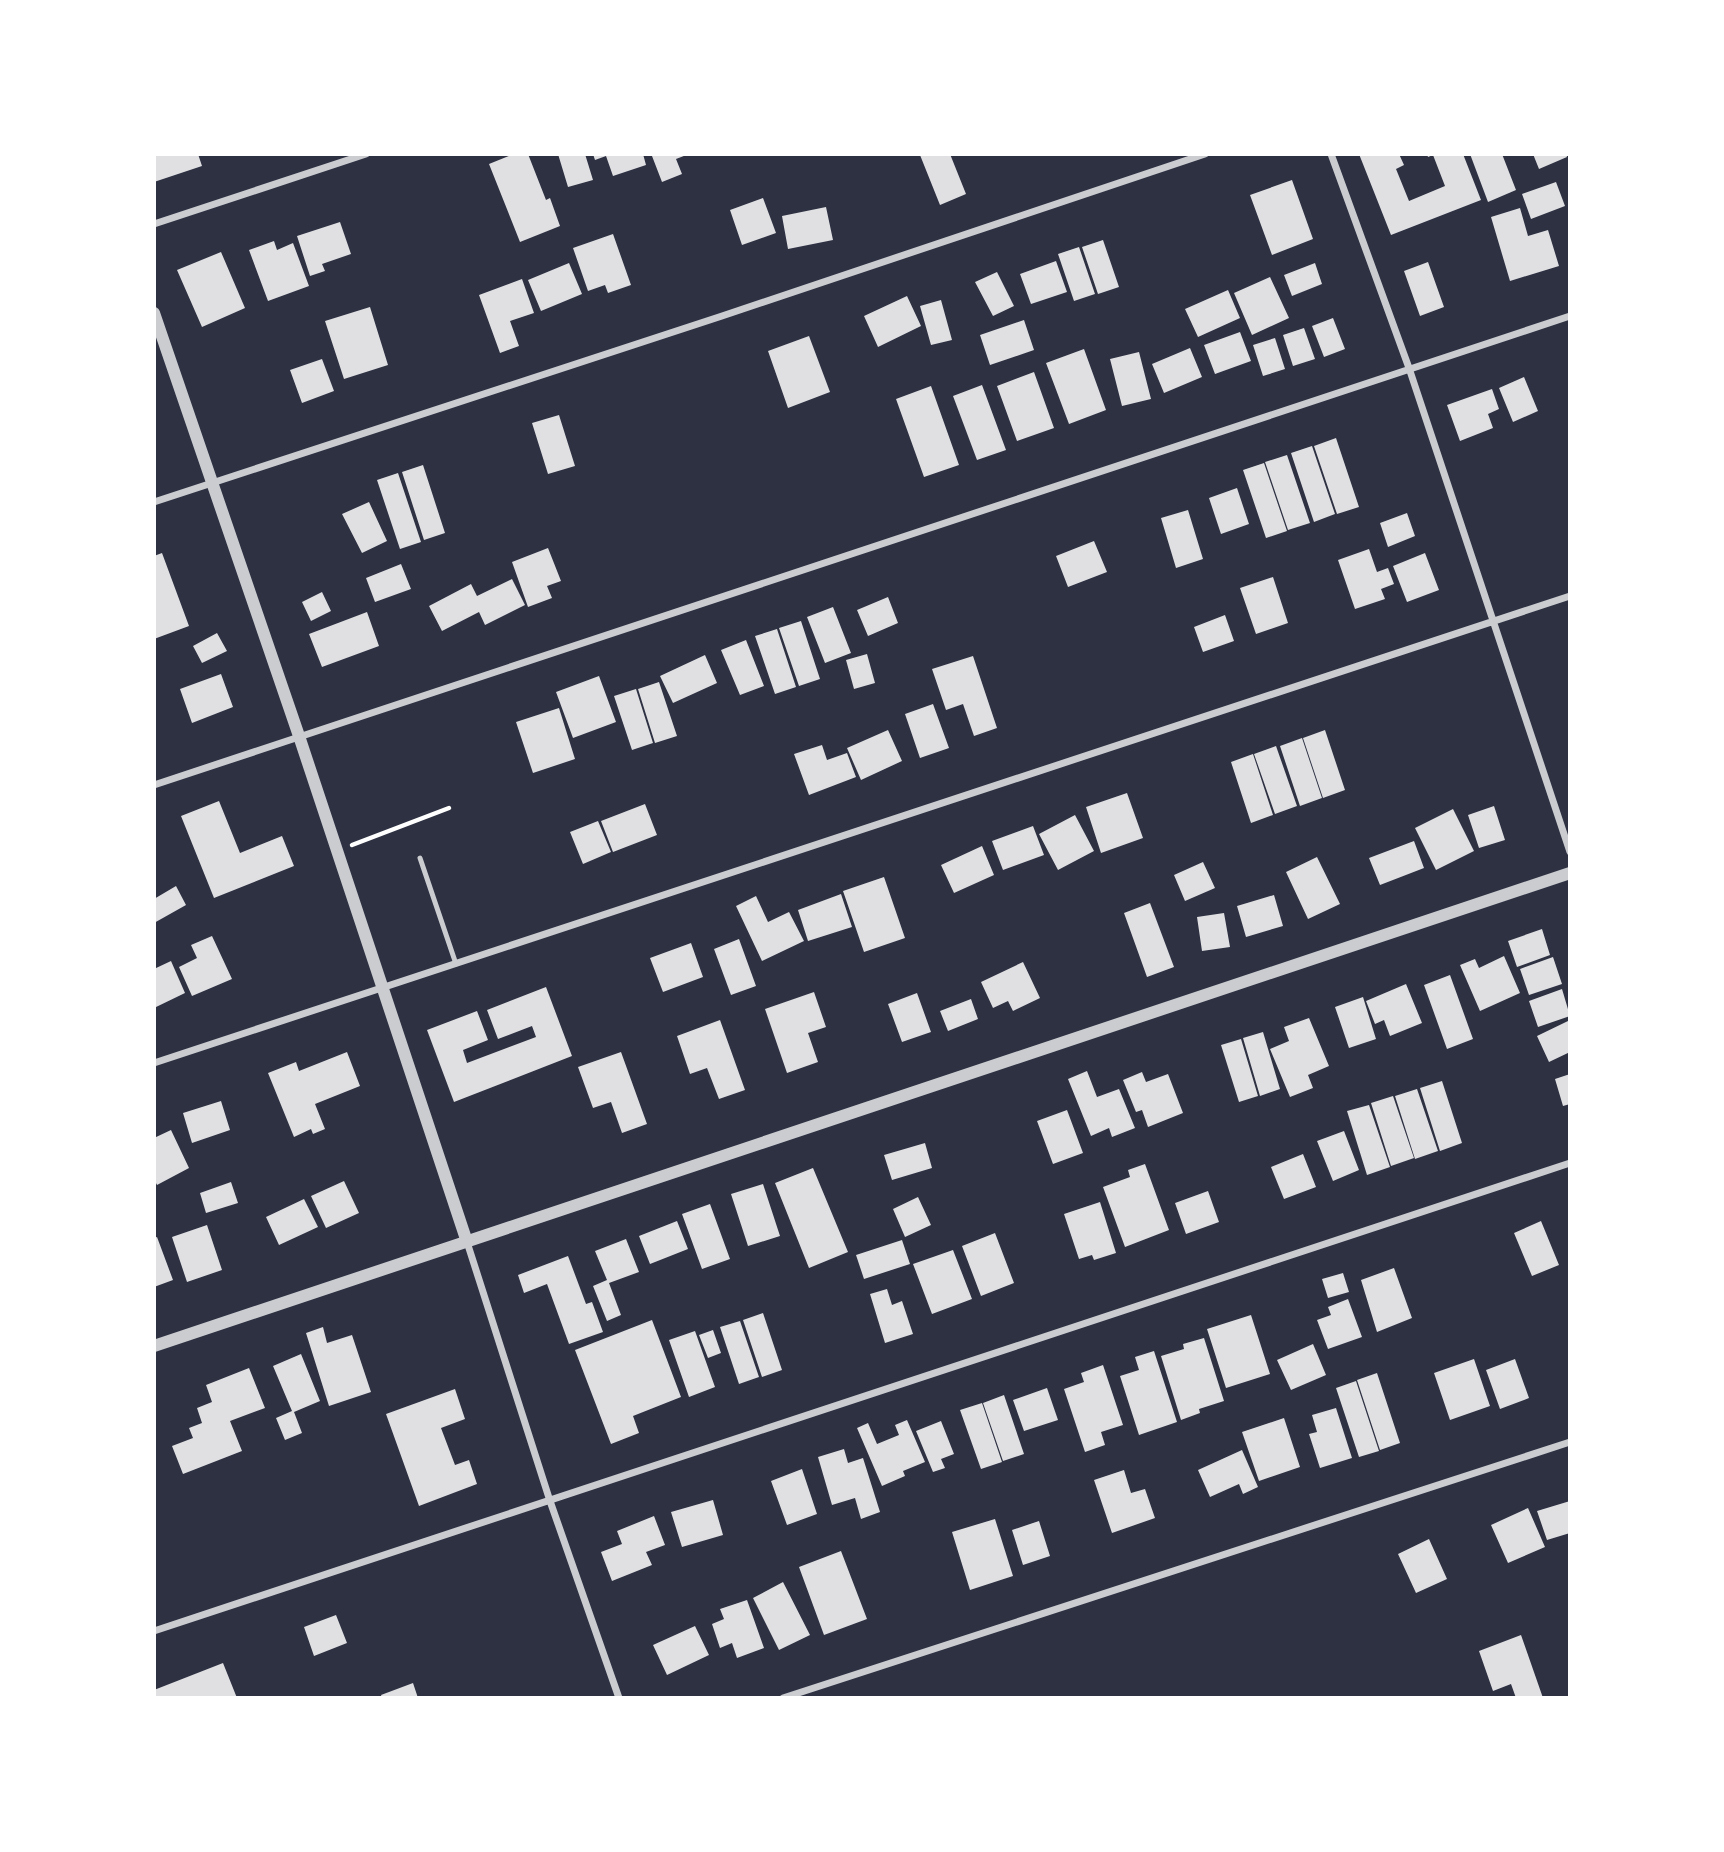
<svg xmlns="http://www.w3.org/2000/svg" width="1724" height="1852" viewBox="0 0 1724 1852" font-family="'Roboto Serif',serif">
  <rect width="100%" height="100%" fill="#2d3142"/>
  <path fill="#e0e0e3" d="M198,154L202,166L154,182V155Z
    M514,154H528L546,200L550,198L560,226L520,242L489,164Z
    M558,154H585L593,180L568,187Z
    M593,154H643L646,165L613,176L606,156L595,160Z
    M658,154H689L676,159L682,174L662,182L652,156Z
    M950,154L966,194L940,205L920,155Z
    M1359,154H1399L1404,165L1396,169L1409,201L1445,186L1433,155L1428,157L1427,154H1463L1481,200L1391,235Z
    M1470,154H1502L1516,190L1488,202Z
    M1533,154H1566L1567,157L1539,169Z
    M1292,180L1313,239L1272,255L1250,195Z
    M1556,182L1565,206L1531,219L1522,194Z
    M763,198L776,233L742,245L730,210Z
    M826,207L833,240L788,249L782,216Z
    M1520,208L1528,236L1548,230L1559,266L1510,281L1491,217Z
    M340,222L351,254L322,264L325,271L310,276L297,236Z
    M613,234L631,285L608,293L605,285L588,291L573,248Z
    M1103,240L1119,287L1098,294L1082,247Z
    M274,241L277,250L293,243L309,286L268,301L249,250Z
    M1079,247L1095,294L1074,301L1058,254Z
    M221,252L245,308L202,327L177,270Z
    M1056,261L1067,292L1031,304L1020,274Z
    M1428,262L1444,307L1420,316L1404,271Z
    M569,263L582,294L541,311L528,280Z
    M1315,263L1322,284L1292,296L1284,275Z
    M997,272L1014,306L993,316L975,282Z
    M1270,277L1289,318L1252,335L1234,293Z
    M522,279L534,313L510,321L519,346L500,353L479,295Z
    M1228,290L1240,318L1198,337L1185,309Z
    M907,296L921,326L878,347L864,316Z
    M941,300L952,340L931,345L920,306Z
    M370,307L388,365L344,379L325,321Z
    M1333,318L1345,349L1324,357L1312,326Z
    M1024,320L1034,350L990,365L980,335Z
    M1304,328L1315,359L1293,366L1283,335Z
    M1240,332L1251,361L1215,374L1204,345Z
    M809,336L830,392L788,408L768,351Z
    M1275,338L1285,369L1263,376L1253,345Z
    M1190,348L1202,377L1164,393L1152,364Z
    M1084,349L1106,410L1069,424L1046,363Z
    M1139,352L1151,399L1122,406L1110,359Z
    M322,359L334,391L302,403L290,370Z
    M1034,372L1054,428L1017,441L997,386Z
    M1524,377L1538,411L1513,422L1499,388Z
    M982,385L1006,450L977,460L953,396Z
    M931,386L959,465L924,477L896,399Z
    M1492,389L1499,409L1488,414L1493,428L1460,441L1447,405Z
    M559,415L575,466L548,474L532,423Z
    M1336,438L1359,507L1337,514L1314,446Z
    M1312,446L1335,514L1314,522L1291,453Z
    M1287,455L1310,523L1288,530L1265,462Z
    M1264,463L1287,531L1266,538L1243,470Z
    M423,465L445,533L424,540L402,472Z
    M398,473L421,542L400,549L377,480Z
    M1237,488L1249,524L1221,534L1209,498Z
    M369,502L387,541L362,553L342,514Z
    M1188,510L1203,559L1176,568L1161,518Z
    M1407,513L1415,536L1388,547L1380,523Z
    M1094,541L1107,572L1068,587L1056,556Z
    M548,548L561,581L547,586L552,598L528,607L512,562Z
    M1369,549L1377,572L1388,568L1394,584L1381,589L1385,599L1355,609L1338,560Z
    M162,553L189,626L154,639V556Z
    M1425,553L1439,590L1407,602L1393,566Z
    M401,564L411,589L375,602L366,578Z
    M1273,577L1288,623L1256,634L1240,588Z
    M512,579L525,605L485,625L479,612L442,631L429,606L471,584L477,596Z
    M322,592L331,611L311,621L302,602Z
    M888,597L898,623L868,636L857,610Z
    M833,607L851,653L825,663L807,617Z
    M367,612L379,646L322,667L309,634Z
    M1225,615L1234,641L1203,652L1194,627Z
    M801,621L820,679L799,686L779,628Z
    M777,629L796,687L775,694L755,636Z
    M217,633L227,651L202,663L193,646Z
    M746,640L764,686L740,695L721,650Z
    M867,654L875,683L854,689L846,660Z
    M705,655L717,683L673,703L660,676Z
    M973,656L997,728L974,736L963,704L946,710L932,669Z
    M221,674L233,707L192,723L180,689Z
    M599,676L616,722L573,738L556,692Z
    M659,682L677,736L655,743L638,689Z
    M636,689L653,743L632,750L614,696Z
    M933,704L949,748L920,758L905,714Z
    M559,708L575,759L533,773L516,722Z
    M888,730L902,761L861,780L847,748Z
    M1325,730L1345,790L1323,798L1303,738Z
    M1302,738L1322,798L1300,806L1280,746Z
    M822,745L827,760L847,753L856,777L809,795L794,754Z
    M1276,746L1297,806L1275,814L1254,754Z
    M1253,754L1273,815L1251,823L1231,762Z
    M1127,793L1143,838L1101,853L1086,807Z
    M219,801L240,853L282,836L294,866L214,898L181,816Z
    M645,804L657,835L613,852L601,821Z
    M1494,806L1505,840L1479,848L1468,815Z
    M1453,809L1474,851L1436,870L1415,828Z
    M1075,815L1094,851L1058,870L1039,834Z
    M598,821L611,852L583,864L570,832Z
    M1033,826L1044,855L1003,870L992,841Z
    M1414,841L1424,868L1380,885L1369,858Z
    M982,846L994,875L954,893L941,865Z
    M1317,857L1340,904L1308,919L1286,872Z
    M1203,862L1215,888L1185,901L1174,875Z
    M884,877L905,938L864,952L843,891Z
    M176,886L186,905L154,923V899Z
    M841,894L852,927L808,941L798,910Z
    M1274,895L1283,926L1246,937L1237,906Z
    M756,896L768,922L789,912L804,941L762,961L736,906Z
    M1150,903L1174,967L1147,977L1124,913Z
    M1224,913L1230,947L1202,951L1197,917Z
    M1542,929L1550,955L1517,967L1508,941Z
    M212,936L232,979L192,996L179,967L197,958L191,945Z
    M739,939L756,986L731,995L714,949Z
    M691,943L703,977L663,992L650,958Z
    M1504,956L1520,993L1480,1011L1460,965L1475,959L1479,968Z
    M1553,957L1562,984L1529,995L1520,969Z
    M171,961L185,993L154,1008V969Z
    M1023,962L1040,998L1013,1011L1008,1001L993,1008L981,982Z
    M1450,975L1473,1039L1447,1049L1424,985Z
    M1406,984L1422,1023L1390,1036L1384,1020L1375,1024L1366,1001Z
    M546,987L572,1056L454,1102L427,1030L477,1011L488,1040L463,1050L467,1063L536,1037L532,1026L498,1039L487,1010Z
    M1562,989L1570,1016L1538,1027L1529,1001Z
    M814,992L826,1027L808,1033L818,1062L787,1073L765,1009Z
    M917,993L931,1032L902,1042L888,1004Z
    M1363,997L1376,1039L1349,1048L1335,1007Z
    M971,999L978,1019L948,1031L940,1011Z
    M1309,1018L1329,1066L1308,1075L1313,1088L1290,1097L1270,1049L1289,1041L1284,1027Z
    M720,1020L745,1090L719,1099L707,1068L690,1074L677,1036Z
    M1568,1021L1570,1026V1052L1549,1062L1537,1036Z
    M1263,1032L1280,1089L1260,1096L1243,1038Z
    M1241,1039L1258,1096L1239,1102L1221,1045Z
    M347,1052L360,1086L315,1104L325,1129L313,1134L311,1129L294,1137L268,1073L296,1062L299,1071Z
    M621,1052L647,1124L622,1133L611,1102L593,1108L578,1067Z
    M1087,1071L1097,1097L1119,1089L1135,1128L1112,1137L1109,1128L1091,1136L1068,1079Z
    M1142,1072L1146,1082L1168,1074L1183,1113L1148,1127L1142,1110L1136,1112L1123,1080Z
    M1570,1074V1104L1563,1106L1555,1079Z
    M1442,1081L1462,1143L1440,1151L1420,1088Z
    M1417,1089L1438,1151L1415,1159L1395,1096Z
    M1393,1096L1414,1158L1391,1166L1371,1103Z
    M221,1101L230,1130L192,1143L183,1113Z
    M1369,1105L1390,1167L1367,1175L1347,1111Z
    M1067,1110L1083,1153L1053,1164L1037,1121Z
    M171,1130L189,1168L157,1185L154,1179V1138Z
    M1344,1131L1359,1170L1333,1181L1317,1141Z
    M925,1143L932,1168L892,1180L884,1155Z
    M1303,1154L1316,1187L1284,1199L1271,1167Z
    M1145,1164L1169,1230L1125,1247L1103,1187L1130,1177L1128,1170Z
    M813,1168L848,1252L809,1268L775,1183Z
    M344,1181L359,1213L326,1228L311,1196Z
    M231,1182L238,1203L206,1213L200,1193Z
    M763,1184L780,1236L748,1246L731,1194Z
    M1208,1191L1219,1222L1186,1234L1175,1203Z
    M918,1197L931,1225L905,1237L893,1209Z
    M304,1199L318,1227L279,1245L266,1217Z
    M1100,1202L1116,1253L1094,1260L1092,1255L1079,1259L1064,1214Z
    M710,1204L730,1259L702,1269L682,1214Z
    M677,1221L688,1249L650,1264L639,1236Z
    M1541,1221L1559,1265L1532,1276L1514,1233Z
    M207,1225L222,1270L187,1282L172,1237Z
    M995,1233L1014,1283L981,1296L962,1246Z
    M157,1237L173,1280L154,1287V1238Z
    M626,1239L639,1272L609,1283L621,1315L607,1321L593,1286L607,1280L595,1251Z
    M902,1240L910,1264L864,1279L856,1255Z
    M953,1250L972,1299L932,1314L913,1264Z
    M568,1256L586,1304L592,1302L603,1332L569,1344L547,1284L524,1293L518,1275Z
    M1394,1268L1412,1318L1377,1332L1361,1280Z
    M1343,1273L1349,1292L1328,1298L1322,1279Z
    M887,1289L892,1305L902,1301L913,1334L885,1343L870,1294Z
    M1348,1299L1362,1337L1328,1349L1317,1320L1331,1315L1328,1307Z
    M763,1313L782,1370L762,1377L743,1320Z
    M1251,1315L1270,1374L1226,1388L1207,1329Z
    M652,1320L681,1397L633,1416L639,1433L611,1444L575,1350Z
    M740,1321L759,1377L739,1384L720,1327Z
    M323,1327L327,1343L352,1335L371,1392L329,1406L306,1333Z
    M713,1330L721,1353L708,1358L699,1335Z
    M695,1331L715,1387L689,1397L669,1340Z
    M1204,1338L1224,1401L1199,1409L1200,1413L1181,1420L1161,1356L1184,1349L1183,1344Z
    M1313,1344L1326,1375L1291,1390L1277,1360Z
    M1154,1351L1177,1422L1139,1435L1120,1376L1139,1370L1135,1357Z
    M301,1354L320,1401L294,1412L302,1433L285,1440L276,1418L292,1411L273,1366Z
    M1474,1359L1490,1406L1450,1420L1434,1373Z
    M1515,1359L1529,1398L1500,1409L1486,1370Z
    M1103,1365L1123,1425L1101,1432L1105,1445L1085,1452L1064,1389L1084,1382L1081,1373Z
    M249,1368L265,1408L230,1421L242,1451L183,1474L172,1446L193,1438L189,1428L202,1423L197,1408L212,1402L206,1385Z
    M1377,1373L1400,1443L1380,1450L1357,1380Z
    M1356,1381L1379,1451L1359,1457L1336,1388Z
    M1047,1388L1058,1420L1024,1431L1013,1400Z
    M455,1389L465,1419L441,1428L455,1465L469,1460L477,1484L419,1506L386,1414Z
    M1004,1395L1024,1454L1003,1461L983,1403Z
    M982,1403L1002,1462L981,1469L960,1410Z
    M1336,1408L1352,1458L1320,1468L1309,1434L1317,1432L1312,1415Z
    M1284,1418L1300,1467L1259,1481L1242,1432Z
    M907,1420L925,1462L903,1471L905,1476L882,1486L857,1428L868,1423L877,1444L899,1435L895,1425Z
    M941,1421L954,1454L941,1459L945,1468L933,1472L916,1431Z
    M844,1449L848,1463L863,1458L880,1512L861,1519L855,1498L832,1505L818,1457Z
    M1242,1450L1258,1487L1243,1494L1239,1484L1210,1497L1198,1470Z
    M802,1469L817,1514L787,1525L771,1481Z
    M1124,1470L1131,1493L1145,1489L1155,1518L1112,1533L1094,1480Z
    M713,1500L723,1535L682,1547L671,1512Z
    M1570,1501V1533L1547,1540L1537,1511Z
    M1528,1508L1545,1547L1508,1563L1491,1525Z
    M654,1516L665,1545L646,1552L652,1565L612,1581L601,1552L622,1544L617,1531Z
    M995,1519L1013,1576L970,1590L952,1532Z
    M1039,1521L1050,1556L1023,1565L1012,1530Z
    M1429,1539L1447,1579L1416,1593L1398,1554Z
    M841,1551L867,1619L824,1635L799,1567Z
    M783,1582L810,1635L779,1650L753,1598Z
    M747,1600L764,1648L737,1658L732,1643L720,1648L712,1624L724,1619L720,1609Z
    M336,1615L347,1643L314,1656L304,1627Z
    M695,1626L709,1655L667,1675L653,1645Z
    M1521,1635L1543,1698H1516L1511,1684L1493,1691L1479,1651Z
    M223,1663L237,1698H154V1690Z
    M413,1683L418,1698H382L381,1695Z"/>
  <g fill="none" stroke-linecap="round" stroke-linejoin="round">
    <path stroke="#fff" stroke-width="4.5" d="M352,845L449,808"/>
    <path stroke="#caccd0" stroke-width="5" d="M420,858L456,964"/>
    <path stroke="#caccd0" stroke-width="7" d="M1331,154L1409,368L1570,852
      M154,224L366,154
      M154,502L722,316L1205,154
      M154,785L1570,316
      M154,1063L1570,596
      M467,1242L550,1501L619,1698
      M154,1631L1570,1163
      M783,1698L1570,1442"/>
    <path stroke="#caccd0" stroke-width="12" d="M154,313L299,736L467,1242
      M154,1346L1570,873"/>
  </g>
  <rect width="1724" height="1852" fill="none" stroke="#ffffff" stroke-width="312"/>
</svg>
